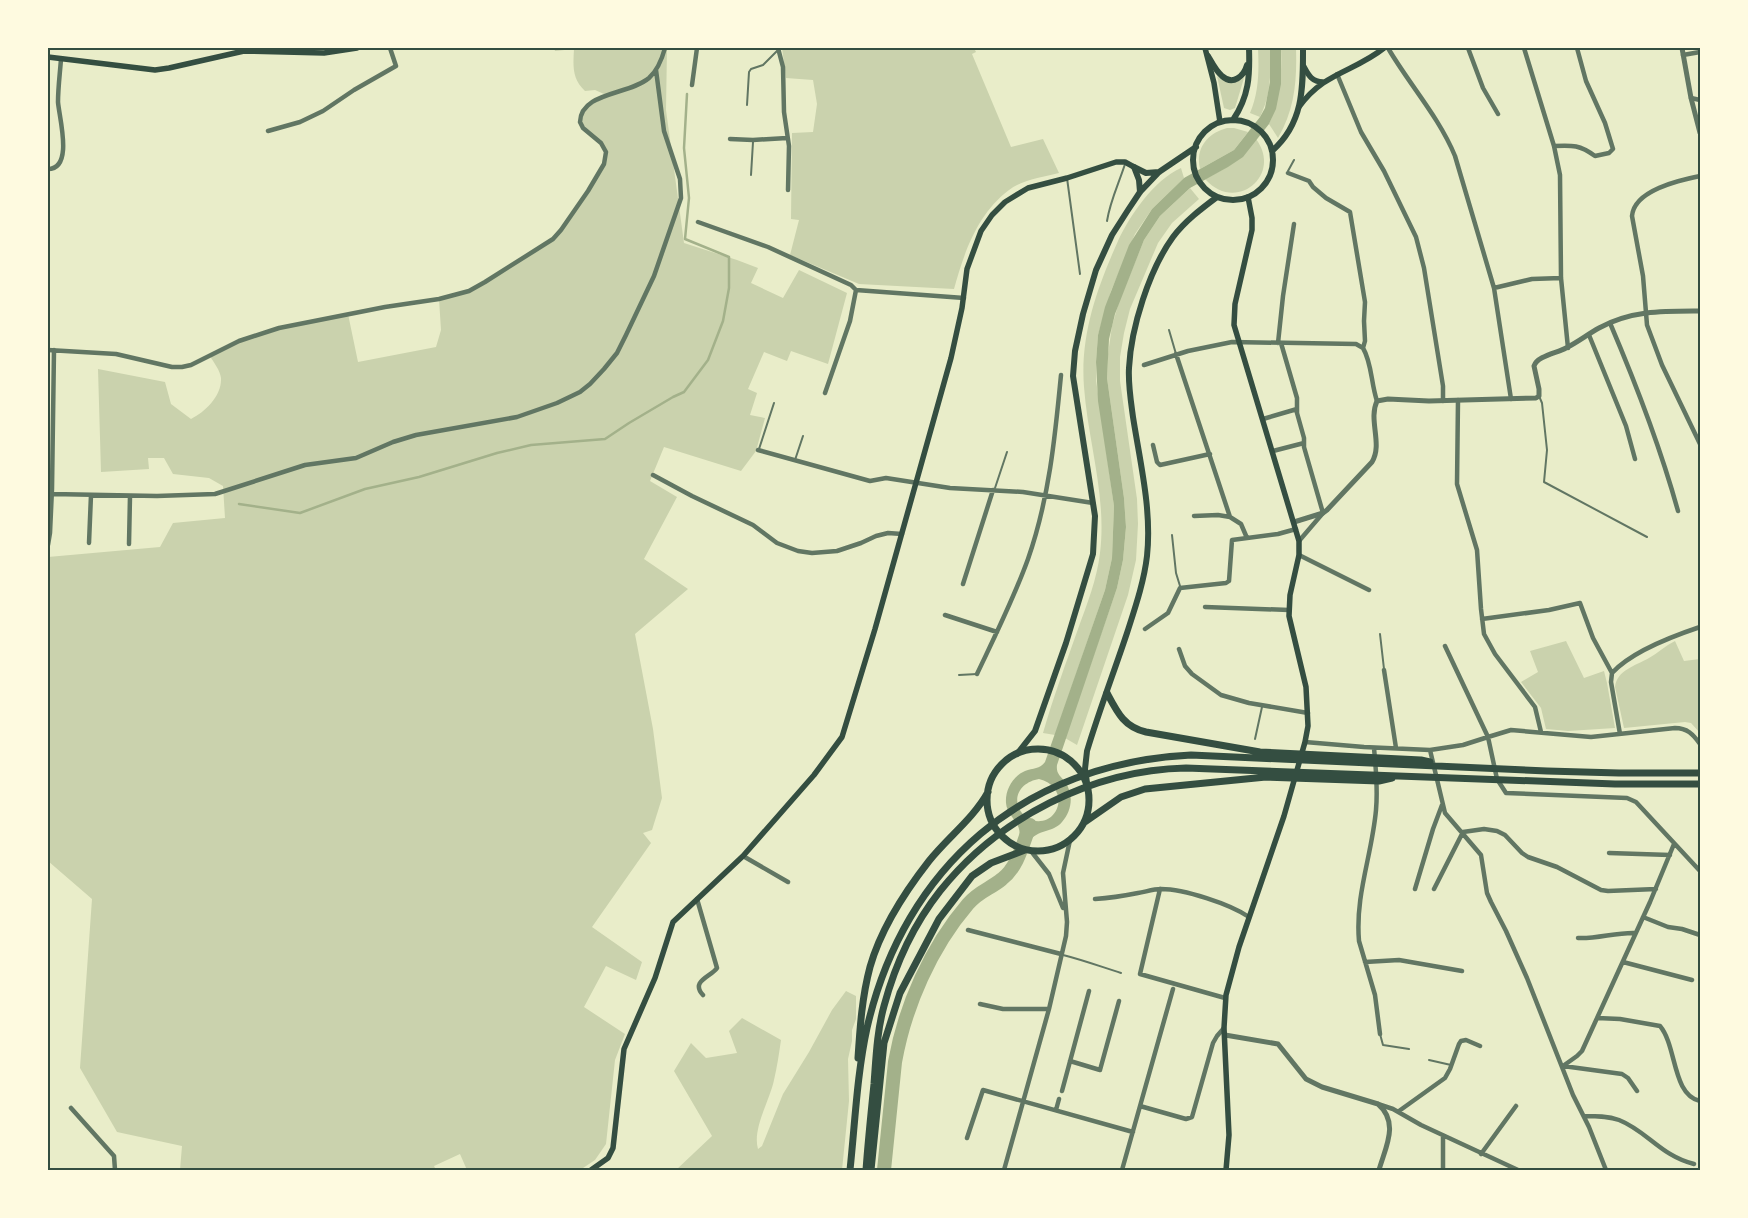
<svg xmlns="http://www.w3.org/2000/svg" width="1748" height="1218" viewBox="0 0 1748 1218" font-family="'Roboto Serif',serif">
  <rect width="100%" height="100%" fill="#e9edc9"/>
  <path fill="#cad2ad" d="M554,48H667L666,110L684,243L737,260L758,268L751,283L783,298L799,270L847,293L828,364L791,351L787,361L764,352L748,389L757,393L750,415L765,418L756,451L741,471L664,447L650,481L677,497L644,559L688,589L635,634L653,729L662,798L652,830L643,833L651,843L592,927L642,962L636,980L606,966L584,1007L625,1034L615,1060L606,1144L595,1160L580,1170H467L460,1154L434,1166L436,1170H180L182,1146L117,1132L80,1068L92,899L48,861V557L160,547L173,523L225,518L223,486L209,478L173,474L164,458H148L149,469L101,472L98,369L165,382L171,404L191,419C205,412 222,396 221,378C220,370 214,363 210,356L225,348L279,328L348,314L358,362L436,347L441,330L439,299L469,291L544,246L561,230L604,164V147L580,122L583,110L605,97L604,94L595,90L585,91C572,79 573,66 574,49L555,51Z
    M782,48H974L976,52L972,54L1011,147L1043,139L1059,173C1043,177 1022,180 1009,190C977,214 964,253 954,289L859,284L790,255L799,220L791,219L792,133L813,132L817,104L813,80L786,78Z
    M1258,48H1270C1271,72 1271,95 1260,117L1250,113C1259,92 1259,71 1258,48Z
    M1281,48H1296C1297,80 1295,109 1278,138L1269,124C1280,99 1282,75 1281,48Z
    M1217,76C1227,84 1232,85 1244,78L1235,108L1230,110L1224,108Z
    M1227,128H1234L1248,132L1234,150L1200,169C1195,148 1208,133 1227,128Z
    M1256,139C1283,175 1236,214 1205,179C1230,166 1239,162 1256,139Z
    M1181,168L1184,178L1152,209L1135,234L1111,291L1098,335L1096,362V380L1114,506L1112,558L1105,590L1055,735L1043,733C1053,698 1066,663 1078,629C1087,604 1097,579 1100,553C1107,497 1088,442 1084,387C1080,335 1097,288 1118,241C1130,215 1154,180 1181,168Z
    M1190,188L1199,199L1172,223L1158,243L1130,309L1124,333L1120,357V381L1137,499L1138,524L1136,560L1128,595L1077,745L1065,738L1117,588L1123,560L1126,527L1124,498L1107,378L1108,354L1112,326L1119,302L1144,240L1160,216Z
    M1566,641L1584,678L1604,671L1607,683L1615,728L1568,731L1546,729L1541,708L1521,682L1538,672L1530,651Z
    M1675,641L1684,661L1700,659V733L1691,723L1685,722L1624,728L1615,687C1617,670 1635,666 1649,658C1658,653 1665,646 1675,641Z
    M846,991L856,996V1019L852,1030V1041L848,1059L849,1101L842,1170H676L712,1136L674,1071L691,1043L706,1058L737,1053L729,1031L742,1018L781,1040C779,1054 777,1067 774,1080C770,1100 752,1129 758,1149L762,1146L783,1094L809,1052L832,1010Z"/>
  <path fill="#a3b18a" fill-rule="evenodd" d="M1270,48H1281V84L1276,109L1269,124L1243,157L1228,167L1190,188L1160,216L1144,240L1115,314L1109,339L1107,378L1124,498L1126,527L1123,560L1117,588L1057,765C1056,774 1060,775 1065,782C1074,794 1072,811 1062,822C1053,833 1037,829 1029,842L1019,838C1023,823 1007,817 1006,803C1005,790 1013,776 1025,771C1033,768 1040,769 1045,762L1105,590L1112,558L1114,506L1098,401L1096,362L1098,335L1105,307L1129,245L1152,209L1184,178L1234,150L1260,117L1265,108L1270,82ZM1039,779C1072,787 1059,829 1031,820C1025,817 1020,812 1018,806C1014,791 1026,781 1039,779Z"/>
  <g fill="none" stroke-linecap="round" stroke-linejoin="round">
    <path stroke="#a3b18a" stroke-width="2.5" d="M239,504L300,513L365,489L419,477L497,453L531,445L605,439L629,423L673,397L684,392L708,360L723,321L729,288V257L685,239L689,198L684,148L687,94"/>
    <path stroke="#a3b18a" stroke-width="14" d="M884,1170L895,1062C905,1006 931,947 968,904C979,891 990,889 1002,879C1018,867 1023,843 1030,825"/>
    <path stroke="#617663" stroke-width="2" d="M747,105L749,72L751,69L763,65L777,51
      M1288,171L1294,160
      M751,175L753,142
      M1067,178L1080,274
      M1107,221C1110,201 1119,183 1125,164
      M1169,330L1176,354
      M1539,396L1542,403L1547,450L1544,482L1647,537
      M759,449L774,403
      M795,460L803,436
      M995,488L1007,452
      M1172,535L1176,573L1180,586
      M1380,634L1384,669
      M959,675L977,674
      M1255,739L1262,707
      M1063,955C1083,960 1102,967 1121,973
      M1380,1034L1383,1045L1409,1049
      M1429,1060L1451,1065"/>
    <path stroke="#617663" stroke-width="4.5" d="M778,48L783,67L784,112L789,146L788,190
      M1388,48C1409,84 1439,117 1455,156L1494,288L1511,399
      M1468,48L1483,88L1498,114
      M1524,48L1554,146L1560,175L1561,278L1568,348
      M1683,55L1700,52
      M1337,74L1361,132L1384,171L1416,237L1424,268L1443,386V401
      M692,85L697,48
      M1691,98L1700,100
      M268,131L300,122L323,111L354,90L396,66L390,48
      M730,139L753,140L787,138
      M1554,146C1573,145 1580,145 1595,156L1609,153L1613,149L1605,123L1586,81L1577,48
      M48,169C74,169 59,117 58,102C58,88 60,73 61,59
      M1288,173L1309,181L1313,187L1326,198L1350,212L1365,302L1364,321L1365,341L1363,348
      M1700,176C1680,180 1634,190 1632,216L1643,276L1647,325L1662,365L1700,444
      M698,222L768,247L851,285L856,290L964,298
      M1494,288L1532,279L1561,278
      M1610,323C1636,384 1660,446 1678,511
      M1589,335L1626,426L1635,459
      M1278,343L1283,296L1294,224
      M1281,343L1297,398V413L1304,438V447L1323,513L1299,541
      M1363,348C1372,363 1371,384 1377,401
      M48,350L116,354L172,367H182L191,365L239,341L279,328L385,307L439,299L469,291L485,282L553,239L561,230L588,191L604,164L606,152L601,143L583,128L580,122C581,92 629,95 649,78C658,70 662,59 665,48
      M1176,354L1229,514L1230,517L1241,524L1247,538
      M1144,365L1188,351L1232,342L1356,344L1363,348
      M825,393L850,321L856,290
      M1458,400L1457,484L1477,550L1481,609L1484,634L1495,654L1535,707L1541,732
      M1263,419L1297,409
      M1153,445L1157,462L1160,465L1210,454
      M758,450L870,481L886,478L950,488L1023,492L1093,503
      M1273,451L1304,443
      M653,475L692,496L753,525L777,543L798,551L812,553L837,551L861,543L876,536L888,533L902,534
      M52,494L157,496L215,494L305,465L356,458L393,442L416,435L517,417L557,403L580,392L590,384L604,369L617,353L626,335L654,276L681,198L680,179L664,131L656,70
      M1194,516L1218,515L1230,517
      M89,543L91,495
      M129,544L130,496
      M48,545L50,533L52,489L54,350
      M1299,555L1369,590
      M963,584L993,490
      M1205,607L1289,610
      M945,615L997,632
      M1482,619L1549,610L1580,603L1593,638L1612,673
      M1145,629L1168,613L1180,588L1226,583L1229,581L1232,540L1278,534L1296,529
      M1445,646L1488,737L1511,730L1591,737L1675,728C1687,728 1693,734 1700,744
      M1179,649L1185,666L1192,674L1221,695L1249,703L1308,713
      M1384,670L1396,748
      M977,674C995,636 1014,598 1028,559C1049,499 1055,438 1061,375
      M1620,734L1611,682L1612,673C1632,651 1673,636 1700,627
      M1305,742L1364,747L1430,750L1463,745L1488,737L1497,779L1506,793L1627,798L1636,802L1700,871
      M1374,748C1376,769 1378,789 1376,810C1372,855 1355,895 1359,941L1375,995L1380,1034
      M1430,750L1445,813L1481,855L1487,893L1491,902L1506,931L1527,978L1573,1095L1589,1127L1606,1170
      M1031,851L1049,874L1063,908
      M1609,853L1670,855
      M743,856L788,882
      M1160,889L1140,974L1225,998
      M1415,889L1433,829L1442,805
      M1434,889L1463,832L1484,829L1497,831L1505,835L1522,853L1528,857L1557,867L1601,890L1608,891L1656,889
      M697,899L717,968C711,977 690,981 703,995
      M1095,899C1110,898 1123,896 1138,893C1145,892 1153,889 1161,889C1184,889 1230,904 1249,917
      M1643,917L1668,927L1682,929L1700,935
      M968,930L1061,954
      M1578,938C1598,939 1616,932 1636,933
      M1365,962L1399,960L1462,971
      M1623,962L1692,980
      M980,1004L1003,1009H1049
      M1597,1018L1620,1019L1660,1026C1677,1046 1672,1095 1700,1101
      M1070,1061L1100,1070L1119,1001
      M1563,1066L1577,1056L1582,1051L1650,902L1674,844
      M1563,1066L1622,1074L1628,1078L1637,1091
      M1062,1091L1089,991
      M1378,1104L1393,1109L1421,1125L1518,1170
      M1140,1106L1186,1119L1192,1117L1213,1043L1217,1036L1224,1028
      M71,1108L114,1156L115,1170
      M1056,1110L1059,1099
      M1399,1111L1445,1078L1450,1069L1459,1044L1461,1041L1466,1040L1480,1046
      M1584,1116C1596,1116 1608,1116 1619,1120C1647,1131 1661,1156 1694,1164
      M967,1138L983,1090L1133,1132
      M1481,1154L1516,1106
      M1004,1170L1049,1009L1066,936L1067,922L1063,873L1070,840
      M1122,1170L1173,989
      M1443,1170V1136"/>
    <path stroke="#617663" stroke-width="5" d="M1682,48L1691,98L1700,133
      M1294,522L1323,513L1327,510L1372,462C1383,444 1368,420 1377,401L1388,399L1429,401L1536,398L1539,396V389L1534,366C1537,356 1557,353 1566,348C1578,342 1588,334 1599,328C1632,310 1665,311 1700,311
      M1225,1035L1278,1044L1306,1079L1322,1087L1378,1104C1400,1123 1385,1148 1379,1170"/>
    <path stroke="#344e41" stroke-width="5.5" d="M1205,48L1214,83L1220,122
      M48,57L155,70L169,68L244,51L324,53L357,48
      M1303,65C1308,74 1311,82 1323,82
      M1299,107C1324,72 1354,72 1384,48
      M591,1170L608,1158L613,1148L624,1049L655,978L673,922L743,856L814,775L842,737L875,629L951,358L962,308L967,269L981,231L992,215L1005,202L1028,188L1067,178L1116,162H1125L1134,167
      M1226,1170L1229,1135L1224,1028L1226,995L1239,947L1284,816L1305,742L1308,726L1306,687L1289,616L1290,595L1299,555V541L1234,325L1235,304L1252,230V218L1248,197"/>
    <path stroke="#344e41" stroke-width="6" d="M1208,56C1212,63 1216,71 1222,76C1233,86 1244,76 1247,65
      M1233,120C1249,96 1250,76 1249,48
      M1193 160a40 40 0 1 1 80 0a40 40 0 1 1-80 0Z
      M1272,151C1304,123 1303,87 1303,48
      M1134,167L1146,173L1159,172
      M1134,167L1139,180L1140,192
      M1017,754L1035,731L1066,643L1093,554L1095,516L1073,376L1075,351L1083,314L1096,270L1112,235L1128,210L1140,192L1159,172L1196,147
      M1087,783L1085,769L1087,751C1099,711 1114,672 1127,633C1135,608 1144,582 1147,556C1152,510 1140,462 1133,417C1131,402 1128,384 1129,368C1131,328 1149,270 1173,237C1185,221 1201,209 1217,197"/>
    <path stroke="#344e41" stroke-width="7" d="M1107,693C1117,712 1124,727 1146,732L1260,752L1421,760L1430,762
      M987 800a51 51 0 1 1 102 0a51 51 0 1 1-102 0Z
      M1085,822L1121,797L1145,789L1266,777L1379,781L1392,778
      M858,1058C860,1027 862,997 870,967C881,928 904,893 929,861C948,837 973,819 988,792
      M850,1170C855,1123 857,1074 867,1028C904,866 1025,763 1191,755L1547,771L1619,773H1700
      M866,1170C868,1142 871,1113 874,1084C876,1058 877,1031 884,1006C895,965 914,924 940,891C998,818 1092,770 1186,768L1615,784H1700
      M871,1170L884,1043L900,993L939,919L972,876L991,863L1025,850"/>
  </g>
  <rect width="1748" height="1218" fill="none" stroke="#fefae0" stroke-width="98"/>
  <rect x="49" y="49" width="1650" height="1120" fill="none" stroke="#344e41" stroke-width="2"/>
</svg>
